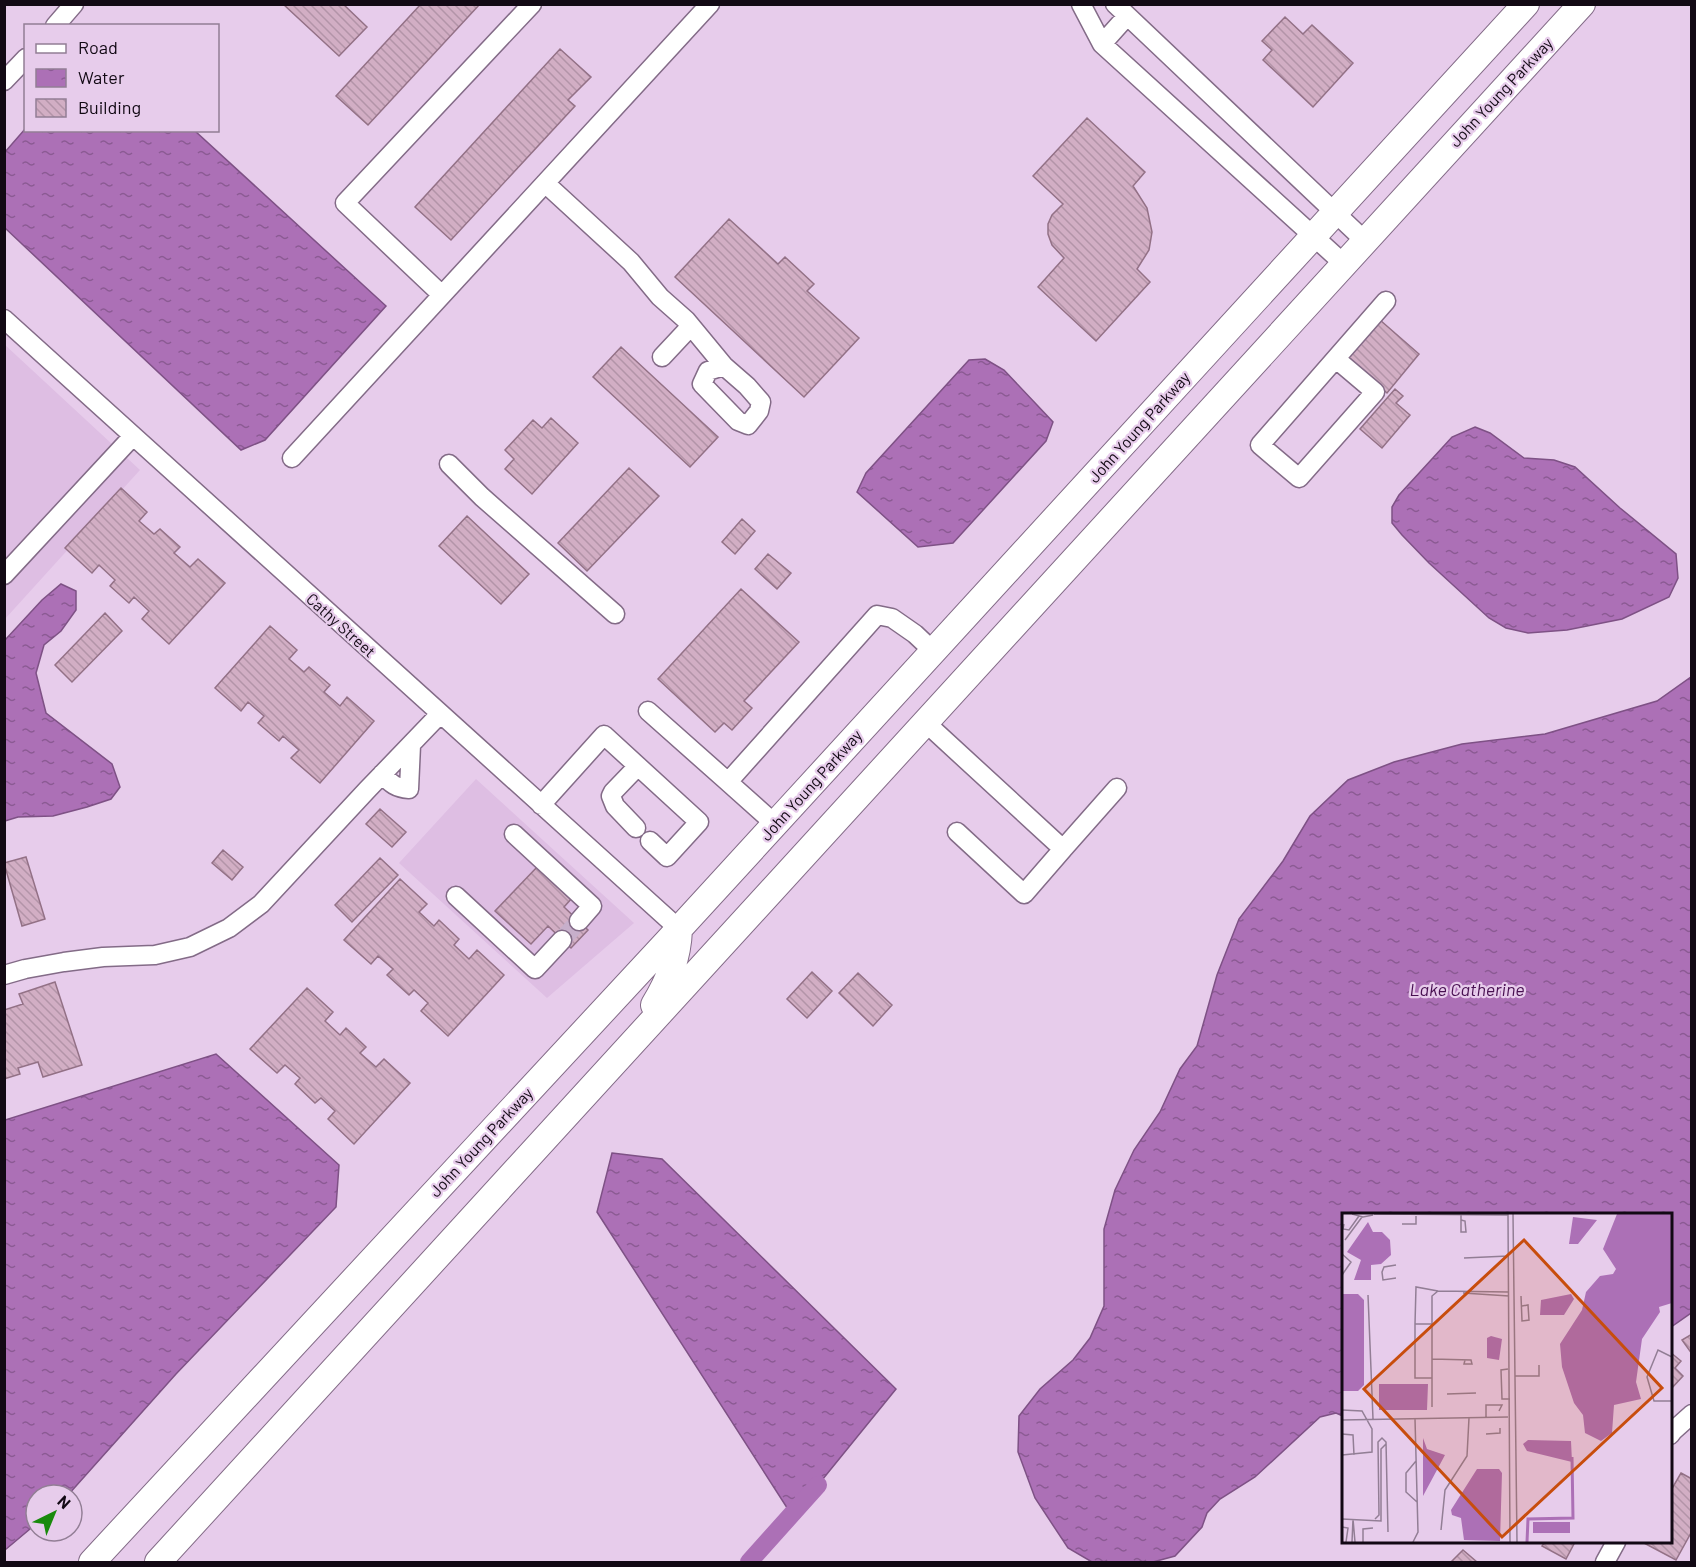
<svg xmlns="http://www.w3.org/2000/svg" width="1696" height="1567" viewBox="0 0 1696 1567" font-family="Barlow,sans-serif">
  <defs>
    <pattern id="water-ripples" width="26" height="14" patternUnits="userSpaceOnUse" patternTransform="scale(1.5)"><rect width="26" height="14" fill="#ac70b6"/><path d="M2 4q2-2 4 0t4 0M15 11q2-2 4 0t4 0" fill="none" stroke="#8b5a93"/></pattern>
    <pattern id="building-back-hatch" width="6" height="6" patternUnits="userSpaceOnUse" patternTransform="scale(1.5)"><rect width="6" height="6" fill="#d2aec4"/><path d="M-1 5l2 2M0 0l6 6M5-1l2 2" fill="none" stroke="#b394a8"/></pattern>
  </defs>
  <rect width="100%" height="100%" fill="#e7cceb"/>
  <path fill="#debee3" d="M4,344L140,470L5,619H4Z
    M476,779L634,923L547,998L399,863Z"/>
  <path fill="url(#water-ripples)" stroke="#7e5185" stroke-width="1.5" d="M25,129L26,130L195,131L386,306L265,440L241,450L5,228V152Z
    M985,359L1004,370L1053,422L1046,441L953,543L918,547L857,492L866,473L969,360Z
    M1475,427L1490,433L1524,458L1554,460L1575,467L1620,508L1676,554L1678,578L1669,597L1622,619L1567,630L1528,633L1506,628L1489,618L1429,563L1402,535L1392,523V507L1399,495L1452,437Z
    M61,584L76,591V610L61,631L44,645L36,673L46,713L112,764L120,787L111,799L87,807L53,816L18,817L5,821V640L42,600Z
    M1691,677V1313L1671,1327L1670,1214H1344L1343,1416L1336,1413L1320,1417L1255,1477L1220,1499L1207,1513L1202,1527L1175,1556L1153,1562H1092L1068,1548L1035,1498L1018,1452L1019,1416L1040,1389L1073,1360L1090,1338L1104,1306V1229L1115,1190L1134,1150L1160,1112L1180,1069L1197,1046L1217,975L1239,919L1283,861L1310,816L1348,780L1394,762L1462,744L1545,734L1657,701Z
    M216,1054L339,1165L336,1207L176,1374L68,1495H36V1524L5,1550V1120Z
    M612,1153L662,1159L896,1389L818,1485L791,1514L597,1212Z"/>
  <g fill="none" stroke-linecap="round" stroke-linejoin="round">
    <path stroke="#ac70b6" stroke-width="18" d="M749,1562L818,1485"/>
  </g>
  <path fill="url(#building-back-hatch)" stroke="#937186" stroke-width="1.5" d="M283,4H343L367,27L339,56Z
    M421,4H480L368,125L336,96Z
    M1285,17L1303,34L1312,25L1353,63L1313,107L1263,60L1272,50L1262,41Z
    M560,49L591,77L568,100L575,106L451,240L415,207Z
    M1087,118L1145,172L1133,186L1147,208L1152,232L1149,250L1137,269L1150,282L1096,341L1038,287L1064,258L1052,245L1048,234V224L1052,215L1063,204L1033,176Z
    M729,219L778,264L785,257L814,284L807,291L859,338L804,397L675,277Z
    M1380,320L1419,354L1387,393L1348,358Z
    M621,347L718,437L690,467L593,377Z
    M1395,389L1403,396L1396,403L1410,415L1382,448L1360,429Z
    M551,418L578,443L532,494L505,469L514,459L505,450L533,420L542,428Z
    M629,468L659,496L587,571L558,543Z
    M121,488L147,512L139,521L154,534L160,529L180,547L174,553L190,567L198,559L225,583L169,644L142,619L149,611L134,597L129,603L110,586L115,580L99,565L92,573L65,548Z
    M467,516L529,574L501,604L439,546Z
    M742,519L755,531L735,554L722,542Z
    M768,554L791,573L777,589L755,569Z
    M741,589L799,642L744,701L752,708L732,730L724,723L715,732L658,679Z
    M105,613L122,631L72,682L55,665Z
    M270,626L297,650L289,659L304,672L309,667L330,685L324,692L340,706L347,697L374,721L320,783L291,758L299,750L283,736L279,741L258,723L264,716L248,702L241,711L215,688Z
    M380,809L406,832L392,847L366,824Z
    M223,850L243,867L232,880L212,863Z
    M26,857L45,919L22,926L4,863Z
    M380,858L398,875L352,922L335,905Z
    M538,866L572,898L564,907L588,930L571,948L548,926L531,944L495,911Z
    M400,879L427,904L419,912L434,926L439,920L459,939L454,945L469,959L477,950L504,975L448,1036L421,1011L428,1003L414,990L409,995L387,975L393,969L378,956L371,964L344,940Z
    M812,972L832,991L807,1018L787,999Z
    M858,973L892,1005L873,1026L839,993Z
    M55,982L82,1065L43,1077L38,1062L18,1068L20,1074L4,1079V1010L23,1004L19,994Z
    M307,988L333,1012L325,1021L340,1035L346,1028L366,1047L360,1053L376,1067L384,1059L410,1083L354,1144L328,1119L335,1111L321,1098L315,1103L295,1084L300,1078L285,1065L277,1073L250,1049Z
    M1692,1334V1354L1682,1340Z
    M1670,1352L1681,1361L1675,1368L1683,1376L1670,1390Z
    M1681,1473L1692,1479V1531L1676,1560L1644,1543L1645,1542H1670V1492Z
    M1545,1542H1575L1566,1559L1542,1546Z
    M1463,1550L1477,1562H1451Z"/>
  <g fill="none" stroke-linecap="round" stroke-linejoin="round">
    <path stroke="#c7afcb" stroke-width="18" stroke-dasharray="18 9" stroke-linecap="butt" d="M562,940L579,921"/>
    <defs>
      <path id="minor" d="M1081,4L1102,44L1344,264
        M1115,4L1365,241
        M55,26L74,4
        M1102,44L1127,16
        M4,81L26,58
        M545,183L631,262L660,297L686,320L724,366L747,386L761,402L759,411L748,425L738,421L702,384L708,371L724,366
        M442,295L345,203L532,4
        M4,319L679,929
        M662,357L691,326
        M1336,359L1375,392L1299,478L1260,445L1386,301
        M292,458L710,4
        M449,464L482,497L615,614
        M4,575L133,436
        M648,711L728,782
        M925,722L1063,849L1117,788
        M382,774C391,784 396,788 409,789L411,745
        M541,805L604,735L699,822L667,857L650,841
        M775,824L728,782L877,615L892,618L915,634L933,651
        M636,828L615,806L611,796L613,792L638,766
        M957,832L1024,894L1063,849
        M514,834L592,906L579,921
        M456,896L535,969L562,940
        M4,975L25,969L64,962L103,957L155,955L190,947L229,928L261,904L367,790L440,714
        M1670,1435L1673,1431L1692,1414
        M1605,1562L1616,1542"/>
      <path id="highway" d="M654,1005C669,980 678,958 679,929
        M92,1562L679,929L1526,4
        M158,1562L1582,4"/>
    </defs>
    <use href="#minor" stroke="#836b87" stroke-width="21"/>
    <use href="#highway" stroke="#836b87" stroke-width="28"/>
    <use href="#minor" stroke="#fff" stroke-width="18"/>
    <use href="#highway" stroke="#fff" stroke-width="26"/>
  </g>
  <g text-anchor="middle" stroke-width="4.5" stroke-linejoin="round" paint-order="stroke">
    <g font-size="16" fill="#120914" stroke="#e7cceb">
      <text transform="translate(1501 92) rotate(-47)" y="6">John Young Parkway</text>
      <text transform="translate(1139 427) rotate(-48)" y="6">John Young Parkway</text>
      <text transform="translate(341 625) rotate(42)" y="6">Cathy Street</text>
      <text transform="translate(811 785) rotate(-48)" y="6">John Young Parkway</text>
      <text transform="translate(481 1142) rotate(-47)" y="6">John Young Parkway</text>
    </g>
    <g font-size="18" font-style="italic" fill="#481051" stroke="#e7cceb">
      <text x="1467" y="996">Lake Catherine</text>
    </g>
  </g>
  <g transform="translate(1342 1213)">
    <rect width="330" height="330" fill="#e7cceb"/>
    <path d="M275,1H330V90L317,94L318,99L300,126L294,169L299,186L272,192L270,220L259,228L243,220L241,202L232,190L220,154L218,131L240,97L244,79L258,63L271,61L274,56L261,36ZM231,4L255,7L236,31H227ZM26,9L31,19H40L48,27L49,42L39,51L29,52V67H12L19,47L5,39ZM0,81H16L22,87V172L16,178H0ZM229,81L232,86L222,102H198L199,87ZM149,123L160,126L157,147L145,145V125ZM86,171L85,197H37V171ZM81,225L85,236L103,242L81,283ZM186,227L229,228L230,249L185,238L181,231ZM135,256H157L160,260L158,328L122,327L119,305L110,302L109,297ZM228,309V320H191V309Z" fill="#ac70b6"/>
    <path fill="none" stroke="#ac70b6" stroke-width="3" d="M185,329L186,306L231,305L230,244"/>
    <path fill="none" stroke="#927e95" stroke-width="1.5" d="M10,1L21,4L31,2M32,1L166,2M166,1L168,329M171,1L175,329M119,2V19H124L123,8L119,7M2,11L1,16L7,17L17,3M60,11H74V3M3,27L20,4M0,41L9,49L0,62M122,45L166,43M54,52L42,54L40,59L41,67L54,65M121,80L167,83M26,82L31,206M179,83L180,108L187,107L186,92L180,93M73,111L74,74L96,78M90,111H73V165H90M330,144L316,137L305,164L312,188H330M90,146L129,147L130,151H122L123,147M166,156L159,157L160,186H168M173,163H197V152M105,181L134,180M90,194V83L96,78L167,79M0,197L20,198L30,216V239L0,242M144,204V192H160L157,198M0,207L166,204M0,221L11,222L12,242M144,221L158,220V215M74,248L64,260V279L75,289M0,306L39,308V236L44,231M11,306L13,329M33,306L37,302L36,229L40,225L44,229L46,319M0,314L6,315L4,329M99,317L103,277L125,243L127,205M10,329L11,306M21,329V316L31,315M71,329L76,319L73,206"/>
    <path fill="#c84d0d" fill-opacity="0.15" stroke="#c84d0d" stroke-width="3" d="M182,27L320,175L160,324L22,176Z"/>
    <rect width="330" height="330" fill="none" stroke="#120914" stroke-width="3"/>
  </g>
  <rect width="1696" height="1567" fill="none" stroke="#120914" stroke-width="12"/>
  <rect x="24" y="24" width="195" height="108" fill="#e7cceb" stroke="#927e95" stroke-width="1.5"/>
  <rect x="36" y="44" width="30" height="9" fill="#ffffff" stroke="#927e95" stroke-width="1.5"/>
  <text x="78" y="54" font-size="18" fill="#120914">Road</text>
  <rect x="36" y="69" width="30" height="18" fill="url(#water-ripples)" stroke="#927e95" stroke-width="1.5"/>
  <text x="78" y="84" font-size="18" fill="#120914">Water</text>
  <rect x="36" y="99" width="30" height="18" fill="url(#building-back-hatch)" stroke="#927e95" stroke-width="1.5"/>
  <text x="78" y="114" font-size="18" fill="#120914">Building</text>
  <g transform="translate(54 1513) rotate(43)"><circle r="28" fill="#e7cceb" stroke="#927e95" stroke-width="1.5"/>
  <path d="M0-4.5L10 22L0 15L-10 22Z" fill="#198a0c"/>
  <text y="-9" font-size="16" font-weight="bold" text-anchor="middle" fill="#120914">N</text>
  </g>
</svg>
